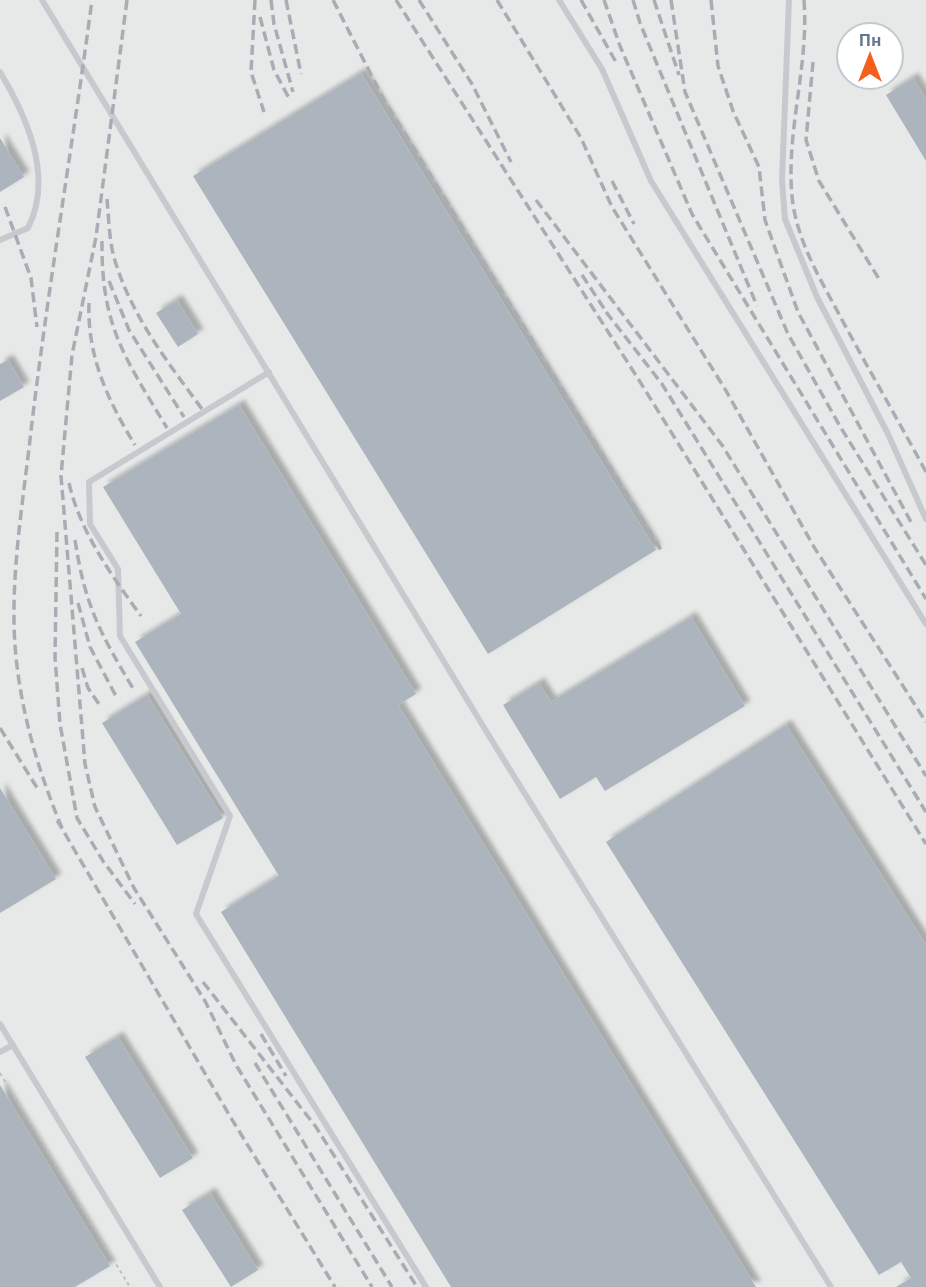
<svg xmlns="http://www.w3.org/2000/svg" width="926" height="1287" viewBox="0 0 926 1287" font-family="'Alegreya Sans',sans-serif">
  <defs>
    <filter id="shadow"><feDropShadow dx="5.5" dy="-5.5" stdDeviation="2" flood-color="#0004"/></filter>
  </defs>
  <rect width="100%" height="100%" fill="#f9faf7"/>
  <path fill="#e7e9e8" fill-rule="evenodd" d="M0,0H926V1287H0ZM849,35H891V77H849Z"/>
  <path fill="#acb5bd" filter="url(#shadow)" d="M361,73L656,550L488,654L193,176Z
    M913,78L926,99V161L886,95Z
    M0,138L24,177L0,192Z
    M177,300L198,334L178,347L156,313Z
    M8,360L24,387L0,401V364Z
    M239,405L416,694L398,705L756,1287H451L221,912L279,876L135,642L181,614L103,487Z
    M691,617L745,706L605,791L596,777L560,799L503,705L539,683L551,702Z
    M147,695L223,818L177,845L102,723Z
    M786,725L926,945V1287H896L911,1278L901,1262L879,1275L606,842Z
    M0,788L56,879L0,913Z
    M118,1037L193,1158L160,1178L85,1057Z
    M0,1085L110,1266L75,1287H0Z
    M210,1193L258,1270L231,1287L182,1210Z"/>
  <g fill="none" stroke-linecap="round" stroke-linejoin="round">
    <path stroke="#bec1c4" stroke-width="2" stroke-dasharray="3.5 3.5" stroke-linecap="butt" d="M0,1073L130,1287"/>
    <path stroke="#c6cacf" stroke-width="6" d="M42,0L494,744L831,1287
      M559,0L602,69L651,181L926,624
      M789,0L782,180L785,219L817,297L888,434L926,519
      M0,72C27,117 54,177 28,228L0,240
      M269,372L89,482L90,524L118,569L120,636L230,816L196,914L426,1287
      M0,1024L160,1287
      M0,1052L13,1045"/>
    <path stroke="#a6adb4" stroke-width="3.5" stroke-dasharray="10 5" stroke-linecap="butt" d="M127,0L96,237L72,355L61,476L85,764L95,807L134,888L205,1001L236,1065L372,1287
      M255,0L251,72L264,112
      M271,0L274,24L293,92
      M286,0L301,74
      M333,0L384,100L661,550
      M396,0L637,377L926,844
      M419,0L472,84L511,162
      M497,0L581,138L612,207L725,389L814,547L926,722
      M581,0L617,64
      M604,0L620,46L692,214L926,599
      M633,0L640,23L757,306
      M654,0L679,75
      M671,0L685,92L788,334L841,428L926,565
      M711,0L718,66L733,111L759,167L765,220L798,312L912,524
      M804,0C809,66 786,130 792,196C796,240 821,280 841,318C869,370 898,420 926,472
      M260,17L274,70L290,100
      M813,62L806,140L819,181L879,279
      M612,181L634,224
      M107,199C109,220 109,244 116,264C133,318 169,364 202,409
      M536,200L722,445L926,776
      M5,207L31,278L37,327
      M102,241C101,326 125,358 167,428
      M582,275L609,316
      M109,281L129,330L184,417
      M89,303C87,356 108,401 135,445
      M606,312L662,384L926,812
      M69,483C80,532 112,576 141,616
      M57,532L55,657L60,724L77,818L103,861L135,904
      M75,540C85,606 100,633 134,690
      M78,603L90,647L117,698
      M82,668L88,688L101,707
      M0,728L39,791
      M57,820L231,1118L335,1287
      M62,828C35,764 15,692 14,622C13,559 24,494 31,431C48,287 73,144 92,0
      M203,982L316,1127L417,1287
      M261,1034L286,1076
      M255,1063L392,1287"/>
  </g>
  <g transform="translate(870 56)"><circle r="33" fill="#ffffff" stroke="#c1c9d1" stroke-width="2"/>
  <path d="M0-5L12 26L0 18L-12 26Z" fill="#f5601c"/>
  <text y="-10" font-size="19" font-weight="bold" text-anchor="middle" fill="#65778b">Пн</text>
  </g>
</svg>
